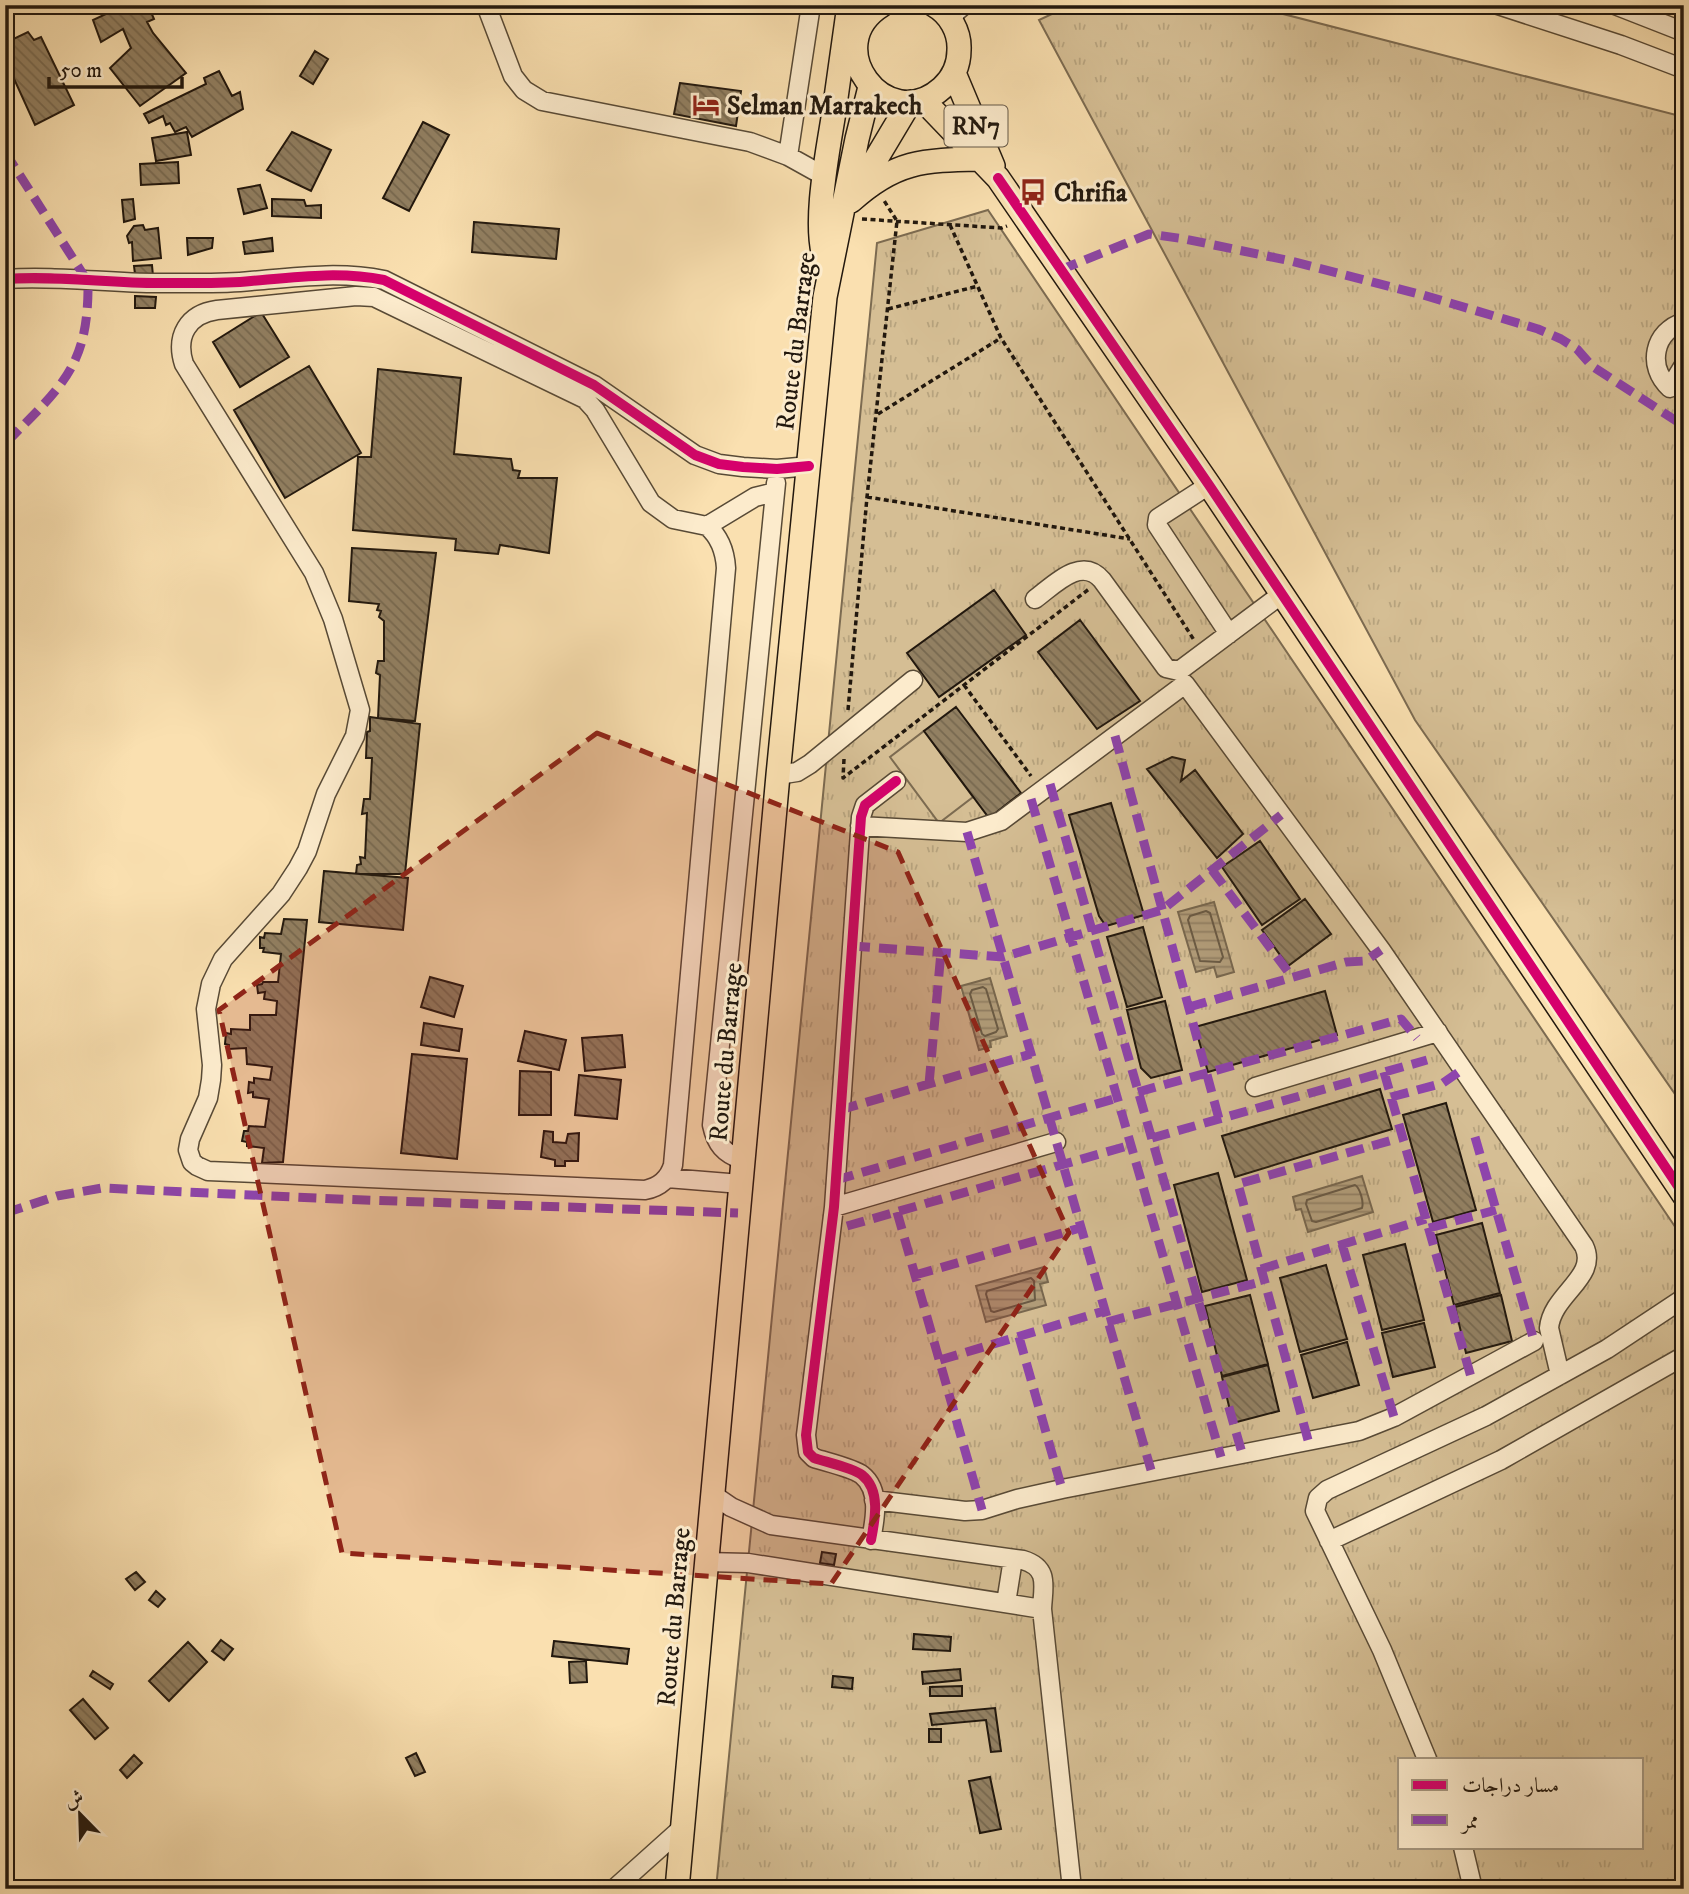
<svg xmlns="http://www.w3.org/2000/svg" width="1689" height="1894" viewBox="0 0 1689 1894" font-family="'IM FELL DW Pica',Amiri,serif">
  <defs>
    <pattern id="grass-tufts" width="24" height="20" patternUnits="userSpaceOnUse" patternTransform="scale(1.75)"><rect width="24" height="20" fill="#d5be94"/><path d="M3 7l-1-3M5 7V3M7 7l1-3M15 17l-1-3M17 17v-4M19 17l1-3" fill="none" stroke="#b7a37e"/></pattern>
    <pattern id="water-rules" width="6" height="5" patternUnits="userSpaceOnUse" patternTransform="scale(1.75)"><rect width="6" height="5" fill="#b19c79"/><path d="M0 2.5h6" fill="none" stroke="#907e62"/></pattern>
    <pattern id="building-back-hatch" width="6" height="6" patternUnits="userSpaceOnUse" patternTransform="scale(1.75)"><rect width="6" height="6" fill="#928062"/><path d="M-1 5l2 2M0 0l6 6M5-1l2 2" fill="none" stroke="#77684f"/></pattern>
  </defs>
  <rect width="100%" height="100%" fill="#fae0b0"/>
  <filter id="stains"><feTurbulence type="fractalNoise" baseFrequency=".00286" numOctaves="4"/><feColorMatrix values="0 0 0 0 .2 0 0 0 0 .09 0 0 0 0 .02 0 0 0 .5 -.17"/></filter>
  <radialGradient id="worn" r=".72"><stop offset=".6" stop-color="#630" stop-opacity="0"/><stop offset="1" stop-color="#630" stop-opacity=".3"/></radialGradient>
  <path fill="url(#grass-tufts)" stroke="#7c6b51" stroke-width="2" fill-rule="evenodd" d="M1071,5H1248L1684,117V1107L1415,720L1039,20Z
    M988,210L1684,1240V1889H716L877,243ZM1400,1759H1642V1847H1400Z"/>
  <path fill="#d5be94" stroke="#7c6b51" stroke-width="2" d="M924,731L973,797L939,823L890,757Z"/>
  <path fill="url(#water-rules)" stroke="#78674e" stroke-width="2" d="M1214,902L1234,972L1217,977L1214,967L1196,972L1178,912Z
    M990,978L1007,1036L990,1041L991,1047L979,1050L961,986Z
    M1362,1176L1373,1212L1308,1232L1301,1209L1296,1210L1293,1197Z
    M1044,1267L1048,1282L1040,1284L1046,1305L986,1322L976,1286Z"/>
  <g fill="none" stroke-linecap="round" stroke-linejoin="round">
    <path stroke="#6a5a44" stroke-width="2" d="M1206,911L1210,913L1223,957L1220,962L1200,961L1188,920L1190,916Z
      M983,987L986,989L998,1029L996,1032L985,1036L982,1034L970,994L972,990Z
      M1355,1185C1360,1188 1364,1202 1362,1208L1316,1222L1312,1221L1306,1204L1307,1200Z
      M1031,1278L1034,1281L1035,1300L994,1312L991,1311L986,1294L987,1291Z"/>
  </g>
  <path fill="url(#building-back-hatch)" stroke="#22180e" stroke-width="2" d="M125,5H148L154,19L147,22L153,33L186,73L140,106L110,68L131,48L123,29L101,42L93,20Z
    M28,32L34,40L41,37L74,105L35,125L5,59V52L9,50L7,42Z
    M315,51L328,59L313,84L300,76Z
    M219,71L232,96L240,92L243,109L192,137L186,127L175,132L170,123L166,125L163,116L149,123L144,114L206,84L204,78Z
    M680,83L741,91L736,126L674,114Z
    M423,122L449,135L409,211L383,198Z
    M187,132L191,155L156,161L152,138Z
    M292,132L331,150L311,191L267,170Z
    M178,162L179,183L141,185L140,164Z
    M260,185L267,208L244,214L238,189Z
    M133,199L135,219L124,222L122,200Z
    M272,199L304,200L306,206L321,205V218L272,216Z
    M474,222L559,229L556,259L472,252Z
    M143,225L145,230L158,228L161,258L133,261L132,242L129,243L127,236L134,226Z
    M187,238H213L212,248L188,255Z
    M272,238L273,251L245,254L243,242Z
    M152,265L153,276L135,274L134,266Z
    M135,296L156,297L155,308H135Z
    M261,312L289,357L240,387L213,342Z
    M309,366L361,453L285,498L234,410Z
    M378,369L461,378L454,454L511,459L513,470L520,471L518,478H557L549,553L500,545L498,554L455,550L456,539L353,530L358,457H371Z
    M352,548L436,553L415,721L378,718L380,675L376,673L378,661H384V621L379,617L381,611L377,610L379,604L349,601Z
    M994,590L1026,635L939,697L907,653Z
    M1080,620L1140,701L1097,729L1038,652Z
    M956,707L1021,793L989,818L924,731Z
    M370,717L420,724L405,874H356L357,865L361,864L360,857L365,858L367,813L362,814L364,799H370L372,758H366L367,732L370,731Z
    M1172,757L1185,760L1181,781L1195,770L1243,834L1217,858L1147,769Z
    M1111,803L1144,915L1106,926L1099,916L1069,815Z
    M1260,841L1300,899L1262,925L1222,867Z
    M324,871L408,878L403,930L319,922Z
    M1305,899L1331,934L1288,966L1262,930Z
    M284,919L307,920L283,1162L262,1163L264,1148L247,1146V1142L242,1141L244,1131H248L249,1126L265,1127L269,1099L253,1097V1092L248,1093L249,1082L254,1083V1078L270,1080L272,1067L247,1064L246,1048L229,1049V1045L225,1044L226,1033L231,1034V1029L250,1030V1015H276L277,1001L264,999L265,992L258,993L257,985L262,984L263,982H278L281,954L263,952L264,948H260V937L264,938L265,933L281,934Z
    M1143,927L1162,997L1127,1007L1107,937Z
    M430,977L463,986L454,1017L421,1007Z
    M1325,991L1337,1035L1208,1072L1195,1027Z
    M1165,1001L1182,1070L1151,1078L1141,1068L1127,1010Z
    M424,1023L462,1029L459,1051L421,1045Z
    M525,1031L566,1040L559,1070L518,1061Z
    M622,1035L625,1067L585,1071L582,1038Z
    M412,1054L467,1059L457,1159L401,1153Z
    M520,1071L551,1072V1115H519Z
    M579,1075L621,1080L617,1119L575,1115Z
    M1380,1089L1392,1129L1235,1177L1222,1136Z
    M1446,1103L1476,1210L1433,1222L1403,1115Z
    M544,1131L553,1132V1142L566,1143L568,1134L579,1133L578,1161H565V1166H555V1160L541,1157Z
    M1218,1173L1247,1280L1202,1292L1174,1185Z
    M1482,1223L1500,1293L1454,1305L1436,1235Z
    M1405,1244L1424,1320L1382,1330L1363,1255Z
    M1326,1265L1347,1339L1300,1352L1280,1278Z
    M1250,1295L1268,1364L1222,1376L1205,1306Z
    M1501,1295L1512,1341L1466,1353L1455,1307Z
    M1424,1323L1435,1367L1393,1377L1382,1333Z
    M1347,1342L1359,1385L1313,1398L1301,1355Z
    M1268,1365L1279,1411L1233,1423L1222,1377Z
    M822,1552L836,1554L834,1565L820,1563Z
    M136,1572L145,1582L135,1590L126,1579Z
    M156,1591L165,1599L158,1607L149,1600Z
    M914,1634L951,1637L950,1651L913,1649Z
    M221,1640L233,1649L224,1660L212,1651Z
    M554,1641L629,1649L627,1664L552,1656Z
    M188,1642L207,1662L169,1701L149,1681Z
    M586,1661L587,1682L570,1683L569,1662Z
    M960,1669L961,1680L923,1684L922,1672Z
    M93,1671L113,1684L110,1689L90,1676Z
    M833,1676L853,1678L852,1689L832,1687Z
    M962,1686V1696H930V1687Z
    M83,1699L108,1728L95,1739L70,1710Z
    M995,1708L1001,1751L991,1752L986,1720L932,1725L930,1714Z
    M929,1729H941V1742H929Z
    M416,1753L425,1772L415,1776L406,1758Z
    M134,1755L142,1763L127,1778L120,1770Z
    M990,1777L1001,1829L980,1833L969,1781Z"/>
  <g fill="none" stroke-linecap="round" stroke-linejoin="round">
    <defs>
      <path id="minor" d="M486,5L513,76L524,90L542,101L750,142L788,156L824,176
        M1498,5L1621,45L1684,69
        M1615,5L1684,32
        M949,18L964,5
        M788,156L811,5
        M5,279C59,275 112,284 166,283C194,283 223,284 251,281C296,277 340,271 384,280L594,385L695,455L719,464L743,467L777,469L809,466
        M1684,322C1654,331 1646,366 1670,388L1684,365
        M1209,485L1158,518L1157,525L1229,634
        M707,526C720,537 725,551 726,568L673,1165C669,1179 660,1187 645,1190L208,1171L197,1166L192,1162L188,1150L190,1139L208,1098L211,1080L212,1065L206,1009L211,984L223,959L281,894L298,868L307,851L326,794L355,736L360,710L333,619L314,573L184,364C175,336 188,314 217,310L356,296L374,297L585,399L595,410L651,503L673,519L707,526L755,497L775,492
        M1035,599C1053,586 1081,555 1102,580L1166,668L1179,671L1282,594
        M778,775L797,772L810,764L913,680
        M860,826L967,832L1001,821L1185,684L1381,950L1584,1246C1599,1277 1552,1294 1549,1328L1560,1375
        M1255,1087L1438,1032
        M743,1160C724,1154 716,1144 712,1125L776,483
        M667,1178L741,1184
        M834,1207L1056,1142
        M712,1494L731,1507L771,1525L1023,1560C1050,1568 1043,1587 1042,1609L1072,1889
        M874,1500L965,1511L982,1510L1017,1499L1062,1489L1359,1431L1394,1417L1534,1341
        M871,1540C875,1520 881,1490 862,1475C853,1468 826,1462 814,1458L808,1452L806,1435L834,1207L861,817L865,805L896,781
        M1329,1541L1501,1460L1684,1356
        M705,1562L748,1563L1042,1609
        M1006,1603L1013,1559
        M1427,1759L1382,1650L1315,1511L1318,1498L1327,1490L1486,1416L1607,1349L1684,1298
        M1463,1847L1473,1889
        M614,1889L682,1828"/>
      <path id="major" d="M882,5C817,45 886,138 942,88C953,78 959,65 959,50C960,32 950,14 934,5
        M954,73L993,166
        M923,100L998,178L1209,485L1684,1195
        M858,189L910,102
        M851,201C895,161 923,160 980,159
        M826,262C812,228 828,150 834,112C839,77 844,41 849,5
        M677,1889L778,775L825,297L857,139L870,87"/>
    </defs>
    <use href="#minor" stroke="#584a36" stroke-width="21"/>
    <use href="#major" stroke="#22180e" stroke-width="26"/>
    <path stroke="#22180e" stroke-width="3.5" stroke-dasharray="5 3.5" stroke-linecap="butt" d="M862,219L1002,228L1007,226
      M950,225L1001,338L1194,640
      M888,309L978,286
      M878,414L1001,338
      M867,497L1130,539
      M964,685L1031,776
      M848,710L867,497L897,221L883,199
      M844,759L843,778L1089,589"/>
    <use href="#minor" stroke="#fcebcc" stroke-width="18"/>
    <use href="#major" stroke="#fae0b0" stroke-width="23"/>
    <path stroke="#8e44ad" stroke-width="9" stroke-dasharray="18 9" stroke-linecap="butt" d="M5,152L88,282C89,368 61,386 5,444
      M1060,270L1149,234L1185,239L1291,261L1423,295L1538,329L1561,339L1577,349L1592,366L1684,426
      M1115,736L1219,1119
      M1050,784L1242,1453
      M1031,799L1221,1457
      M967,832L1151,1470
      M1212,870L1292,977
      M852,946L1003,957L1162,910L1281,815
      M1189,1007L1346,962L1365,961L1381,950
      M1384,1072L1471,1377
      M929,1084L941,952
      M1138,1092L1401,1019L1417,1038
      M1391,1097L1443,1083L1463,1069
      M840,1110L1031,1054
      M1475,1137L1534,1341
      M1152,1138L1427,1060
      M836,1180L1117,1098
      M897,1212L982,1510
      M5,1213L57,1196L102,1188L337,1199L738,1213
      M847,1226L1131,1145
      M1429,1228L1496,1210
      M1342,1244L1394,1417
      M1261,1269L1426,1219
      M915,1275L1080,1228
      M1107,1322L1264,1281
      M1019,1337L1062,1489
      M940,1360L1104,1311
      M1308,1440L1238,1184L1403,1137"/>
    <defs>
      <path id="cycleway" d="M998,178L1209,485L1684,1195
        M5,279C59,275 112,284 166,283C194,283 223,284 251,281C296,277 340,271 384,280L594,385L695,455L719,464L743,467L777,469L809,466
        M871,1540C875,1520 881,1490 862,1475C853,1468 826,1462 814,1458L808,1452L806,1435L834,1207L861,817L865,805L896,781"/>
    </defs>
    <use href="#cycleway" stroke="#fcebcc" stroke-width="15"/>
    <use href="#cycleway" stroke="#d6006c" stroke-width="10"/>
  </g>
  <path fill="#8f2418" fill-opacity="0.2" stroke="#8f2418" stroke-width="5" stroke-dasharray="14 9" stroke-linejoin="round" d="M597,733L898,852L1069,1233L831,1584L342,1553L219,1010Z"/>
  <defs>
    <symbol id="hotel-bare" viewBox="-9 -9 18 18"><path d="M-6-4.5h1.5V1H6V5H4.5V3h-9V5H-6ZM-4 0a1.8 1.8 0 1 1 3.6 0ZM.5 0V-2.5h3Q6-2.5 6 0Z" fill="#8f2418" stroke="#fcebcc" stroke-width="2.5" paint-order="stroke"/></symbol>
    <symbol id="bus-bare" viewBox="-9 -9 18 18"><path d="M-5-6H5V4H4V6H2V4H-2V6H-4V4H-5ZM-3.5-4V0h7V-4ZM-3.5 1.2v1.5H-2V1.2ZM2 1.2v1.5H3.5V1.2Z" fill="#8f2418" stroke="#fcebcc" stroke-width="2.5" paint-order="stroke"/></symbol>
  </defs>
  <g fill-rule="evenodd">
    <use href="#hotel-bare" x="687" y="86" width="38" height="38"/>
    <use href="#bus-bare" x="1014" y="173" width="38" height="38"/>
  </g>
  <g text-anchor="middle" stroke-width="6" stroke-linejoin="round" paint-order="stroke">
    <rect fill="#fcebcc" stroke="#635747" stroke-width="2" x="944.5" y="105.5" width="63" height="41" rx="5"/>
    <g font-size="24" font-weight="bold" fill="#22180e">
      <text x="976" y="134">RN7</text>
    </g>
    <g font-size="26" font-weight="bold" fill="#22180e" stroke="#fcebcc" text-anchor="start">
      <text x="727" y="114">Selman Marrakech</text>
      <text x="1054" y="201">Chrifia</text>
    </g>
    <g font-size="26" fill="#22180e" stroke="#fcebcc">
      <text transform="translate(795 341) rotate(-83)" y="9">Route du Barrage</text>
      <text transform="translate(725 1052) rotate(-85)" y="9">Route du Barrage</text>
      <text transform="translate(673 1617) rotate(-85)" y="9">Route du Barrage</text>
    </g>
  </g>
  <rect width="1689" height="1894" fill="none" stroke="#fae0b0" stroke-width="28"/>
  <rect x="7" y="7" width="1675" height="1880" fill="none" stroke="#22180e" stroke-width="3.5"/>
  <rect x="14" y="14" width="1661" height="1866" fill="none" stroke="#22180e" stroke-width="2"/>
  <rect x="1398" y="1758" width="245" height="91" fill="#fcebcc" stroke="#a59780" stroke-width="2"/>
  <rect x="1412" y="1780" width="35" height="10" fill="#d6006c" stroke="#a59780" stroke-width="2"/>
  <text x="1462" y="1792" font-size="21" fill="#22180e">مسار دراجات</text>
  <rect x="1412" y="1815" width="35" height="10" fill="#8e44ad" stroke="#a59780" stroke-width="2"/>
  <text x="1462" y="1828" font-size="21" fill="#22180e">ممر</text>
  <g transform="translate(80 1814) rotate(337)" stroke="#fcebcc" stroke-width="5" paint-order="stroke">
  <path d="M0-5L12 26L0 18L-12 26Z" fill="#22180e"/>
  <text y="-10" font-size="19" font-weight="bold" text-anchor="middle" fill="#22180e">ش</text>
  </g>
  <path d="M49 77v10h133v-10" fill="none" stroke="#22180e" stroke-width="3.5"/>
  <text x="60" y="77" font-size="21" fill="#22180e" stroke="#fcebcc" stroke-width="5" paint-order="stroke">50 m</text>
  <rect width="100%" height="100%" filter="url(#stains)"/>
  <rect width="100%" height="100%" fill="url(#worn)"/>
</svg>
